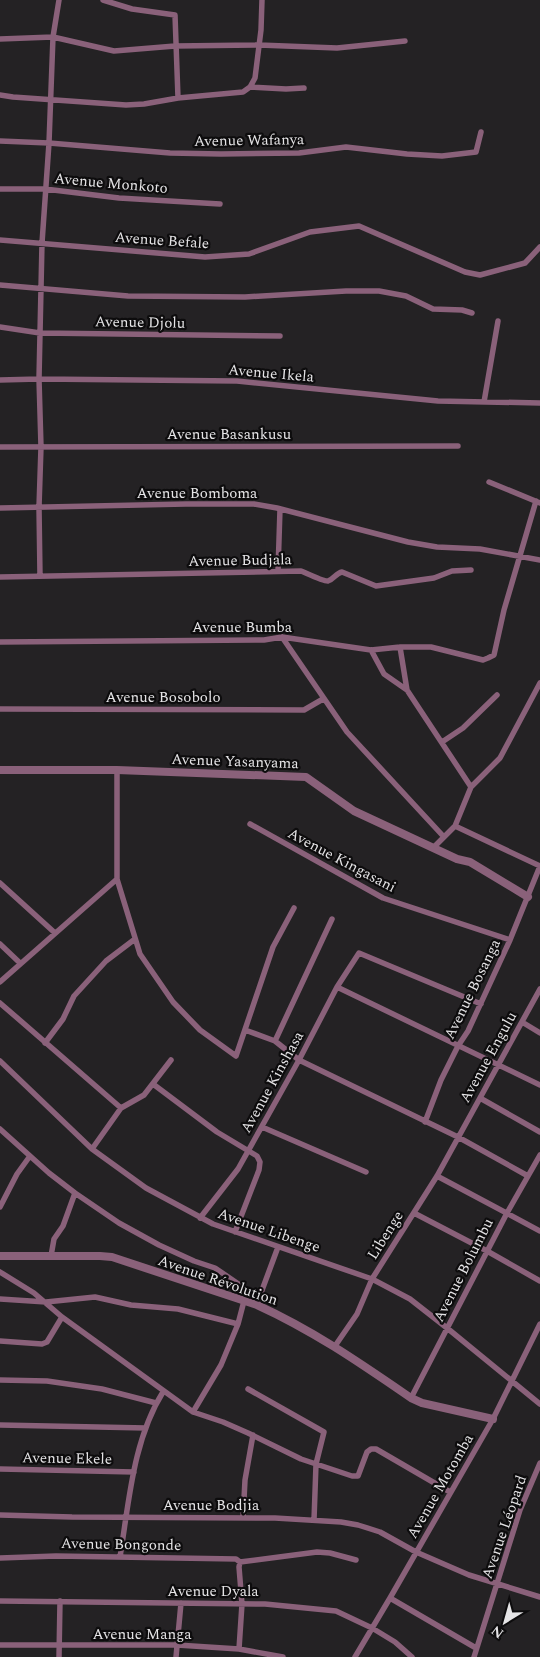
<svg xmlns="http://www.w3.org/2000/svg" width="540" height="1657" viewBox="0 0 540 1657" font-family="Spectral,serif">
  <rect width="100%" height="100%" fill="#242224"/>
  <g fill="none" stroke-linecap="round" stroke-linejoin="round">
    <path stroke="#8a617a" stroke-width="5.5" d="M103,0L132,9L175,15L178,98
      M0,39L53,37L114,51L175,46L259,45L337,48L405,41
      M250,87L286,89L304,88
      M0,95L13,97L126,105L144,104L178,98L243,92L250,87L255,78L261,30L262,0
      M0,141L49,143L170,153L221,154L299,153L346,147L407,154L442,156L476,152L481,132
      M0,189H45L119,198L220,204
      M0,240L205,257L249,254L310,232L359,226L465,272L480,275L525,263L540,247
      M0,285L128,296L245,297L346,291H379L406,296L433,309L462,310L472,313
      M0,327L40,333L280,336
      M0,380L39,379L237,381L438,401L540,403
      M484,402L498,321
      M0,447L458,446
      M489,482L540,503
      M0,508L186,504H254L277,508L408,542L437,547L480,549L540,560
      M278,571L280,509
      M40,576L39,507L41,447L39,379L42,243L49,143L53,37L59,0
      M0,577L301,571C306,573 324,582 328,581C334,579 336,573 342,572L376,586L434,578L452,571L471,570
      M282,637L347,732L444,837
      M0,642L264,640L282,637L371,650L400,647H431L483,660L488,658L494,655L504,610L536,501
      M400,647L407,690
      M371,650L384,674L407,690L471,787
      M0,709L304,710L323,699
      M442,742L463,728L497,695
      M250,824L383,898L510,940
      M455,826L540,866
      M433,848L455,826L471,787L500,758L540,683
      M117,879L140,954L173,1002L200,1030L236,1056L273,947L294,908
      M0,883L55,933
      M332,919L275,1041L299,1060L458,1137L528,1176
      M0,944L20,963
      M0,982L117,879V770
      M337,987L540,1085
      M0,1003L121,1108
      M522,1022L540,1033
      M245,1030L275,1041
      M45,1043L63,1019L74,996L106,961L135,939
      M0,1061L92,1149L146,1188L213,1224L372,1279L410,1299L447,1328L540,1404
      M153,1084L217,1132L257,1156L260,1162L259,1170L235,1232
      M480,1098L540,1132
      M425,1122L441,1080L458,1046L468,1031L510,940L540,866
      M262,1127L366,1172
      M0,1129L49,1173L75,1193L119,1223L159,1245L194,1261L215,1268L259,1298
      M92,1149L121,1108L144,1095L171,1060
      M437,1176L540,1231
      M0,1207L17,1174L30,1156
      M414,1213L487,1251L540,1281
      M200,1218L238,1169L299,1060L337,987L359,953L481,1004
      M51,1256L54,1239L63,1226L75,1193
      M0,1272L34,1293L62,1317L193,1412L223,1422L248,1433L301,1459L352,1476H358L367,1452L371,1449H376L450,1492
      M0,1299L46,1302L95,1297L131,1305L178,1309L238,1324
      M258,1301L278,1247
      M0,1341L42,1344L47,1342L62,1317
      M335,1346L357,1314L372,1279L437,1176L540,989
      M0,1380L47,1381L102,1389L156,1403
      M248,1389L324,1432L316,1464L314,1520
      M411,1398L507,1213L540,1155
      M193,1412L221,1365L238,1324L244,1301
      M0,1425L146,1428
      M0,1469L134,1472
      M0,1515L72,1517L275,1518L341,1522L358,1525L380,1532L416,1552L469,1575L540,1597
      M243,1518L245,1480L253,1435
      M120,1557C129,1502 133,1440 163,1392
      M0,1558L56,1556L236,1559L240,1562L317,1552L330,1553L356,1560
      M390,1598L476,1648
      M0,1601L265,1604L336,1611L372,1628L395,1642L412,1657
      M0,1645H177L239,1649L283,1657
      M239,1649L242,1604L239,1567L240,1562
      M59,1657L60,1601
      M176,1657L181,1603
      M355,1657L390,1598L493,1419L540,1324
      M474,1657L520,1510L540,1463"/>
    <path stroke="#8a617a" stroke-width="8" d="M0,770H117L306,777L354,811L457,859L470,862L528,897
      M0,1256H100L112,1257L257,1305C314,1331 360,1363 411,1398L422,1403L493,1419"/>
  </g>
  <g text-anchor="middle" stroke-width="4.5" stroke-linejoin="round" paint-order="stroke">
    <g font-size="15" fill="#e5e4e6" stroke="#0d0c0d">
      <text transform="translate(249 140) rotate(-1)" y="5">Avenue Wafanya</text>
      <text transform="translate(111 183) rotate(5)" y="5">Avenue Monkoto</text>
      <text transform="translate(162 240) rotate(4)" y="5">Avenue Befale</text>
      <text transform="translate(140 322) rotate(1)" y="5">Avenue Djolu</text>
      <text transform="translate(271 373) rotate(5)" y="5">Avenue Ikela</text>
      <text x="229" y="439">Avenue Basankusu</text>
      <text x="197" y="498">Avenue Bomboma</text>
      <text transform="translate(240 560) rotate(-1)" y="5">Avenue Budjala</text>
      <text x="242" y="632">Avenue Bumba</text>
      <text x="163" y="702">Avenue Bosobolo</text>
      <text transform="translate(235 761) rotate(2)" y="5">Avenue Yasanyama</text>
      <text transform="translate(342 860) rotate(28)" y="5">Avenue Kingasani</text>
      <text transform="translate(472 989) rotate(-64)" y="5">Avenue Bosanga</text>
      <text transform="translate(488 1057) rotate(-61)" y="5">Avenue Engulu</text>
      <text transform="translate(272 1082) rotate(-61)" y="5">Avenue Kinshasa</text>
      <text transform="translate(269 1230) rotate(19)" y="5">Avenue Libenge</text>
      <text transform="translate(385 1235) rotate(-58)" y="5">Libenge</text>
      <text transform="translate(463 1270) rotate(-63)" y="5">Avenue Bolumbu</text>
      <text transform="translate(218 1280) rotate(19)" y="5">Avenue Révolution</text>
      <text transform="translate(67 1458) rotate(1)" y="5">Avenue Ekele</text>
      <text transform="translate(440 1486) rotate(-60)" y="5">Avenue Motomba</text>
      <text x="211" y="1510">Avenue Bodjia</text>
      <text transform="translate(504 1527) rotate(-71)" y="5">Avenue Léopard</text>
      <text transform="translate(121 1544) rotate(1)" y="5">Avenue Bongonde</text>
      <text x="213" y="1596">Avenue Dyala</text>
      <text x="142" y="1639">Avenue Manga</text>
    </g>
  </g>
  <g transform="translate(505 1622) rotate(217)" stroke="#0d0c0d" stroke-width="4" paint-order="stroke">
  <path d="M0-4L9 19L0 12L-9 19Z" fill="#e5e4e6"/>
  <text y="-8" font-size="14" font-weight="bold" text-anchor="middle" fill="#e5e4e6">N</text>
  </g>
</svg>
